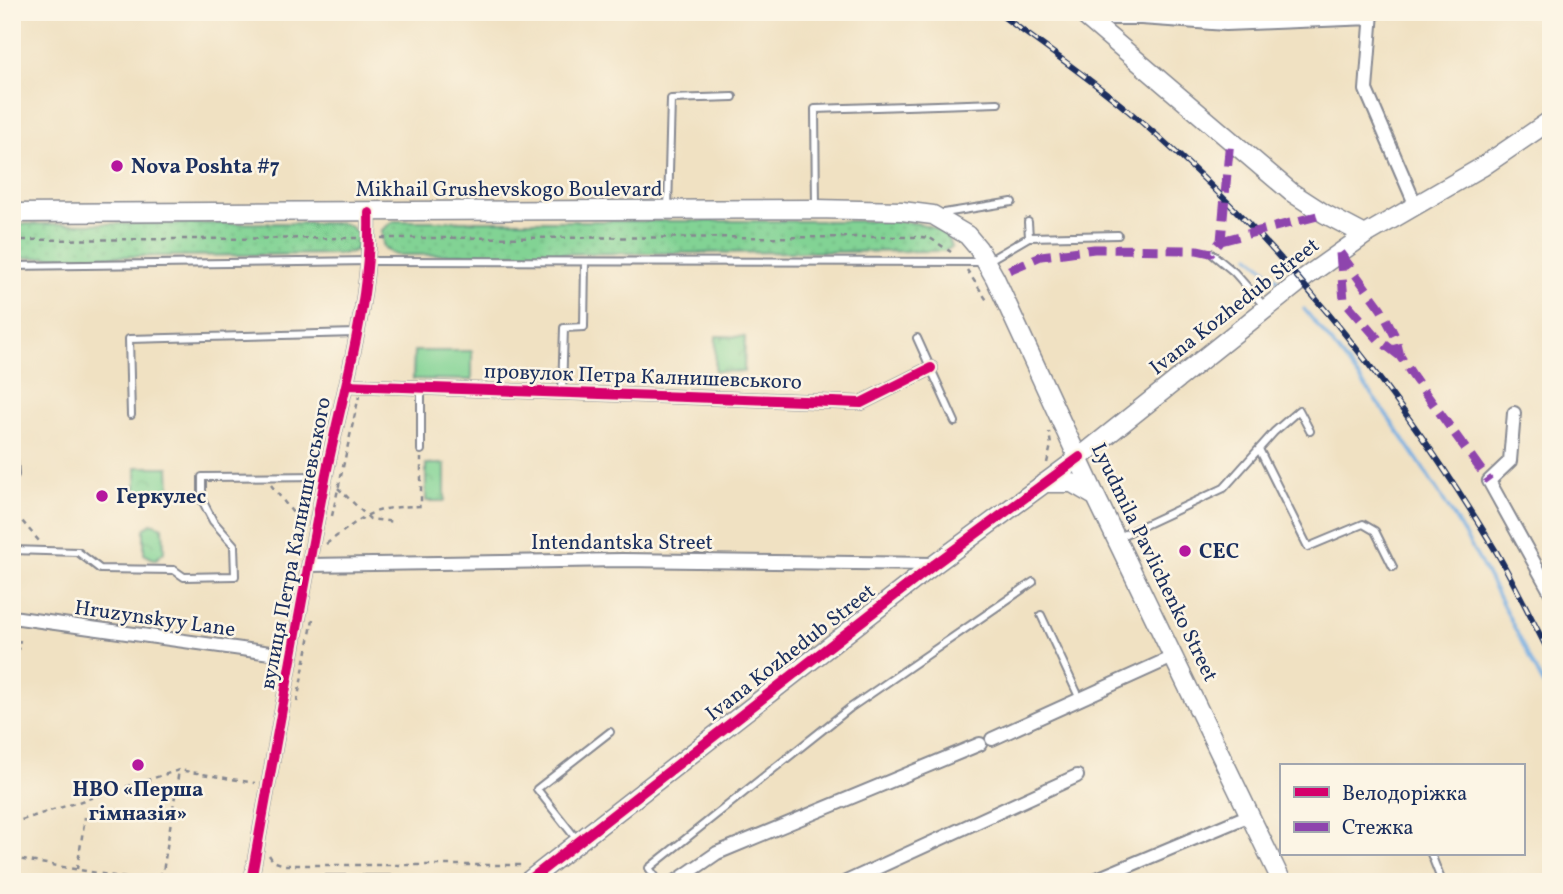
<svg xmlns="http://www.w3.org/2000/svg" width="1563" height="894" viewBox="0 0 1563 894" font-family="Vollkorn,serif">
  <defs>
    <pattern id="grass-dots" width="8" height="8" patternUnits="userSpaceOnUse" patternTransform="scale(1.75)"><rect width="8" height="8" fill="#82d394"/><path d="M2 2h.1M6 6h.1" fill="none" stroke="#70b582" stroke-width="1.8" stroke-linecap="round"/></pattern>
    <pattern id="park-crowns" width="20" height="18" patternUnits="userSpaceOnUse" patternTransform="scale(1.75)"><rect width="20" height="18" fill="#82d394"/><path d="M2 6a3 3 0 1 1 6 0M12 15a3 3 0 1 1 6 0" fill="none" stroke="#70b582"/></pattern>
  </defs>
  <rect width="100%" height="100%" fill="#fcf5e5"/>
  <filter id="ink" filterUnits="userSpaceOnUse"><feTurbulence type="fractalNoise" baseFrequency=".0143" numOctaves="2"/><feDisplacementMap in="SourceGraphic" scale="14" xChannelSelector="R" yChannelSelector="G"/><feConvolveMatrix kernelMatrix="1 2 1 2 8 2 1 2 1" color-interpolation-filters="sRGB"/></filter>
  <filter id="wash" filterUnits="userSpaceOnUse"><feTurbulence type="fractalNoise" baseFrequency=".00686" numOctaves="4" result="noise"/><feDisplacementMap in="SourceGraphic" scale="28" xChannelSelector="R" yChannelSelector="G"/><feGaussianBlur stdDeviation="1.57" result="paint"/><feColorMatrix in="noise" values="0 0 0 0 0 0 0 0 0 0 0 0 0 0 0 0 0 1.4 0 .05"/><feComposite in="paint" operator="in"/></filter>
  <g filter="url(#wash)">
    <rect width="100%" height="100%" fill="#f0e1c2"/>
    <path fill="url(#grass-dots)" stroke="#4e8179" stroke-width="2" d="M394,221H886C908,222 944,221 952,247L945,251L396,255C382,251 382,243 382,230Z
      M339,223L350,226L358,234L356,251L341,254L12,258V224Z"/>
    <path fill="url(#park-crowns)" stroke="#4e8179" stroke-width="2" d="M716,336L745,337L744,372L715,371Z
      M426,464H445V501H426Z
      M136,467H169L170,495L136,496Z
      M151,523L163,527L164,552L155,560L144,554V529Z"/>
    <path fill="#82d394" stroke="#4e8179" stroke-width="2" d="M414,351H472V380L413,379Z"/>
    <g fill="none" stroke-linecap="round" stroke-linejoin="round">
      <path stroke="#71abe1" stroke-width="3.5" d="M1250,256L1278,280
        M1304,309C1365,382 1423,462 1471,546C1500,595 1523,648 1551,698"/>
    </g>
  </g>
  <g filter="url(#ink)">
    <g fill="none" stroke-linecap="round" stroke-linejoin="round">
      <defs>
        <path id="lane" d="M816,207L815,109L998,103
          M668,209L671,99L733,97
          M938,214L1012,202
          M1028,222L1029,237
          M1211,253L1234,272L1265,307
          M12,266L369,261L986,262L1029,237L1118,235
          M917,338L955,422
          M421,388V450
          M562,392L564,328L584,327L585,262
          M131,415L129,339L356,333
          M12,425L15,475
          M1259,449L1308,547L1363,524L1375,531L1393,567
          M1119,537L1224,488L1274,432L1299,410L1310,431
          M12,550L78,552L100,569L174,570L184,577L235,576L234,545L213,521L202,500V477L324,476
          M1041,615L1080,699
          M578,841L537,789L610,732
          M1431,854L1442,882
          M659,882L649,868L850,708L1033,582"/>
        <path id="street" d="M1372,12L1366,90L1416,206
          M1089,18H1141L1226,24L1371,18
          M346,385L861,403L931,368
          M1514,413L1510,461L1489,481L1551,593
          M309,565L622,560L935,564
          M12,617L292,656
          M992,739L1175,656
          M251,881C275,747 299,613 325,479C342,392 372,303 369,213
          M246,882H389
          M675,882L717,853L980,744
          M846,882L1077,776
          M1090,882L1250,815"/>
        <path id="secondary" d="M1080,12L1291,192L1325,214L1365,235
          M12,213L816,209L902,211L933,215L967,235L978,248L995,278L1096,497L1282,882
          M1044,483H1072L1096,497
          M527,882L935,564L1080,457L1307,276L1365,235L1482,167L1551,120"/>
      </defs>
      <use href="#lane" stroke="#868890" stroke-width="10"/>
      <use href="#street" stroke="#868890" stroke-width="16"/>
      <use href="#secondary" stroke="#868890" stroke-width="21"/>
      <path stroke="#868890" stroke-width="2.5" stroke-dasharray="5 5" stroke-linecap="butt" d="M381,238L921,237L930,238L951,252
        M12,240L357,238
        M967,270L988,302
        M1047,463L1051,445L1049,432
        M271,485L304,527
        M338,488L370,519L395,522
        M12,514H16L15,482
        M16,514L39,541
        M332,516L359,396
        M326,544C366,515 369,507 421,506V458
        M12,682L20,640
        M297,702L313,619
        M12,823L179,770L255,783
        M269,855L273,861L284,865H525
        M12,858L148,882
        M77,869L85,817
        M150,882L163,872L179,770"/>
      <use href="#lane" stroke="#fff" stroke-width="6"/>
      <use href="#street" stroke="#fff" stroke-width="12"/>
      <use href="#secondary" stroke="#fff" stroke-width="18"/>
      <defs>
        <path id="rail" d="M997,12C1038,42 1081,72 1120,104C1269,226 1398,388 1497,553C1516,586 1533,622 1551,656"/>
      </defs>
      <use href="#rail" stroke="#1b2f5e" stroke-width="6"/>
      <use href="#rail" stroke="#fcf5e5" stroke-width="3.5" stroke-dasharray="10" stroke-linecap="butt"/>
      <path stroke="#8e44ad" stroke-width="9" stroke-dasharray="18 9" stroke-linecap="butt" d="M1221,241L1325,214
        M1340,253L1381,309L1395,336L1400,356L1413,376L1489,481
        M1340,253L1344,300L1379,340L1400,356
        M1009,270L1041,256L1094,249L1197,250L1211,253L1221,241L1230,139"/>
      <defs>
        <path id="cycleway" d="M346,385L861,403L931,368
          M251,881C275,747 299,613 325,479C342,392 372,303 369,213
          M527,882L935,564L1080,457"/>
      </defs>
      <use href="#cycleway" stroke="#fcf5e5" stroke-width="15"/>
      <use href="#cycleway" stroke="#d6006c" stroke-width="10"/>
    </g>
  </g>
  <g fill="#b5179e" stroke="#fcf5e5" stroke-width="2.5">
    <circle cx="117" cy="166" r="7"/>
    <circle cx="102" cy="496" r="7"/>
    <circle cx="1185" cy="551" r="7"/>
    <circle cx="138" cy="765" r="7"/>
  </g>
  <g text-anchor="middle" stroke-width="5" stroke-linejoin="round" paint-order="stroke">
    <g font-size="21" font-weight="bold" fill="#1b2f5e" stroke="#fcf5e5" text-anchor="start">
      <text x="131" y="173">Nova Poshta #7</text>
      <text x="116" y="503">Геркулес</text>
      <text x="1199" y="558">СЕС</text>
      <text x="138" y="796" text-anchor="middle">НВО «Перша<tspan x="138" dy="24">гімназія»</tspan></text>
    </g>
    <g font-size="21" fill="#1b2f5e" stroke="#fcf5e5">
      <text x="509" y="196">Mikhail Grushevskogo Boulevard</text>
      <text transform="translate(1234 306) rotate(-38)" y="7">Ivana Kozhedub Street</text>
      <text transform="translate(643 376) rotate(2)" y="7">провулок Петра Калнишевського</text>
      <text x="622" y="549">Intendantska Street</text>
      <text transform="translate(295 543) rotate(-79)" y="7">вулиця Петра Калнишевського</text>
      <text transform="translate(1155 562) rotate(64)" y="7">Lyudmila Pavlichenko Street</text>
      <text transform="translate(155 618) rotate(8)" y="7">Hruzynskyy Lane</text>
      <text transform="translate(790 652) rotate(-38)" y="7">Ivana Kozhedub Street</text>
    </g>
  </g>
  <rect width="1563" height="894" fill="none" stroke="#fcf5e5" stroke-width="42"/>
  <rect x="1280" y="764" width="245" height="91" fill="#fcf5e5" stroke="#a2a6af" stroke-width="2"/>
  <rect x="1294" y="787" width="35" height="10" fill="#d6006c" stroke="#a2a6af" stroke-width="2"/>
  <text x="1342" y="800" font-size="21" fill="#1b2f5e">Велодоріжка</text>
  <rect x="1294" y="822" width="35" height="10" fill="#8e44ad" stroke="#a2a6af" stroke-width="2"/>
  <text x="1342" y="834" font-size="21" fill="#1b2f5e">Стежка</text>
</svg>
